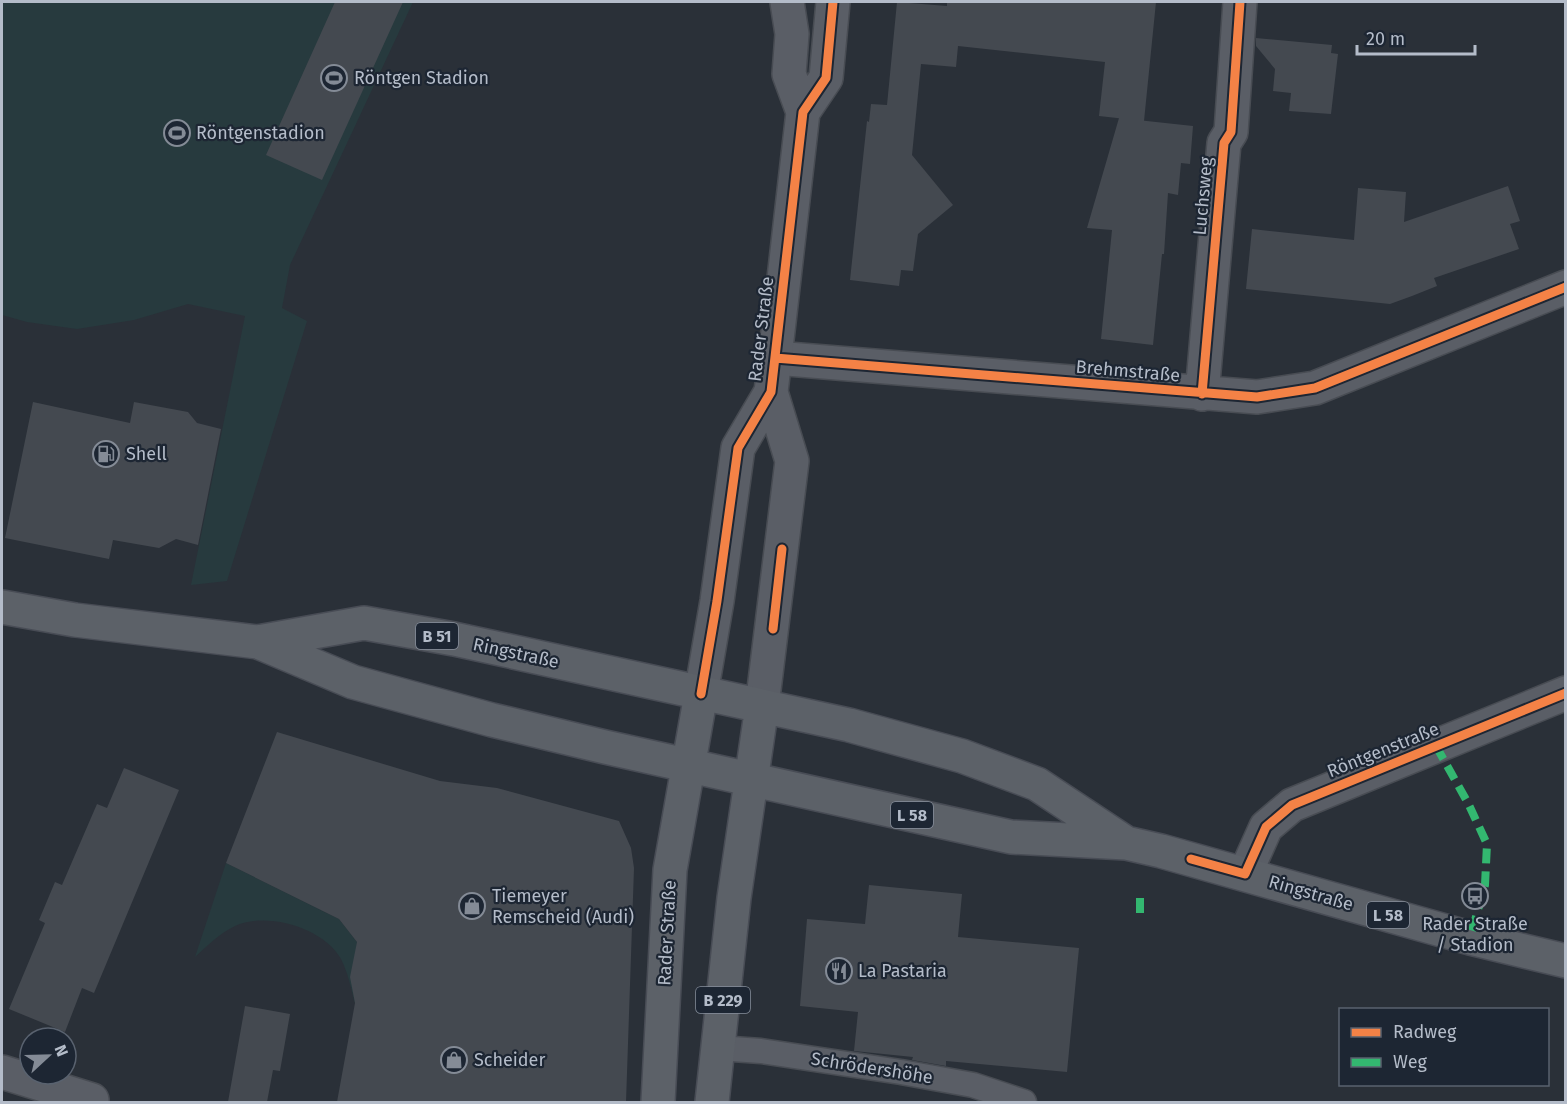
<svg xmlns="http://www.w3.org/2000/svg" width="1567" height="1104" viewBox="0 0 1567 1104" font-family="'Fira Sans',sans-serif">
  <rect width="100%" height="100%" fill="#2a3038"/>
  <path fill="#273a3e" d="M2,2H413L290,265L282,308L307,321L227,581L191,585L245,316L188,304L134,320L77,329L27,322L2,315Z
    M226,863L339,919L357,942L355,1003C351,988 348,973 341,959C324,928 267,911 235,926C220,933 207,946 195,957Z"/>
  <path fill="#444950" d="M335,2H403L322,180L266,155Z
    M897,2L947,6V2H1156L1144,121L1099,116L1105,62L958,46L956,67L921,64L912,155L953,205L918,234L913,271L901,270L899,286L850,280L867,121L869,122L871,104L887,105Z
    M1256,38L1332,45L1331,53L1338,54L1331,114L1289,111L1291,93L1273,91L1275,69L1256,46Z
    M1119,118L1193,126L1190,164L1181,163L1178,195L1168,193L1164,254H1162L1153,345L1101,339L1112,230L1087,228Z
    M1508,186L1520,221L1510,224L1519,249L1434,278L1437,286L1412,296L1390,304L1246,289L1252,229L1354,240L1358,188L1406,192L1404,222Z
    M33,402L130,423L134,402L188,412L197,423L221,429L198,545L176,539L159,548L113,540L109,559L5,538Z
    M277,732L440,781L497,788L619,821L631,848L634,868L626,1102H337L355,1003L350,977L357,942L339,919L226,863Z
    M124,768L179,790L94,993L82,988L65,1032L9,1009L45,923L39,920L55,882L62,885L97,804L107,808Z
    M869,885L962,894L958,937L1079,948L1067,1072L946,1061V1066L912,1060L913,1057L854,1051L858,1012L800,1006L807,919L865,924Z
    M245,1006L290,1014L280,1071L273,1070L267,1102H228Z"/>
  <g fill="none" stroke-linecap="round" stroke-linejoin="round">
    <defs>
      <path id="service" d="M718,1048L761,1051L901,1072L973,1085L1024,1102"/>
      <path id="minor" d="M775,358L1257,397L1315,388L1566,287
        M1202,394L1224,143L1231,132L1240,2
        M1245,874L1266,827L1292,805L1566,693
        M2,1072L92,1100"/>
      <path id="tertiary" d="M787,2L792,34L789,74L803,112
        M701,694L717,601L738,448L771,392L803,112L826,78L833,2
        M762,706L792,461L771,392"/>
      <path id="primary" d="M2,607L75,620L258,642L353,682L492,720L605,747L1011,837L1126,843L1161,851L1470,938L1566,961
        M258,642L364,623L454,639L849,725L962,756L1037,784L1126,843
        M658,1102L670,870L701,694
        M712,1102L734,898L762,706"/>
    </defs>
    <use href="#service" stroke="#484c53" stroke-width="27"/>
    <use href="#minor" stroke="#484c53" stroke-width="36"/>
    <use href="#tertiary" stroke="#484c53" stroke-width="36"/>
    <use href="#primary" stroke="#484c55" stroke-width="36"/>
    <use href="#service" stroke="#5a5e66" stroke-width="24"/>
    <use href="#minor" stroke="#5a5e66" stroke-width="33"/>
    <use href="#tertiary" stroke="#5a5e66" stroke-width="33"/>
    <use href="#primary" stroke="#5c6168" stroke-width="33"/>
    <path stroke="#33b770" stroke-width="8" stroke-dasharray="15 8" stroke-linecap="butt" d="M1436,746L1468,803L1487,844L1485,885L1470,938
      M1140,913V897"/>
    <defs>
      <path id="cycleway" d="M775,358L1257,397L1315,388L1566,287
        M1202,394L1224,143L1231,132L1240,2
        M773,629L782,549
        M701,694L717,601L738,448L771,392L803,112L826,78L833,2
        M1191,859L1245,874L1266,827L1292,805L1566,693"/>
    </defs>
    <use href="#cycleway" stroke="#1d2633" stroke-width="13"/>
    <use href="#cycleway" stroke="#f48246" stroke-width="9"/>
  </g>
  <defs>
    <symbol id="stadium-ring" viewBox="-11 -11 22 22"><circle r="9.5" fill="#1d2633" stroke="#848b96" stroke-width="1.5"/><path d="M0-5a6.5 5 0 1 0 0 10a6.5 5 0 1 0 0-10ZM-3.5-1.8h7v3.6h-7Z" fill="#848b96"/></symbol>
    <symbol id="fuel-ring" viewBox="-11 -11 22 22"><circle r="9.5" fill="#1d2633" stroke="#848b96" stroke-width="1.5"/><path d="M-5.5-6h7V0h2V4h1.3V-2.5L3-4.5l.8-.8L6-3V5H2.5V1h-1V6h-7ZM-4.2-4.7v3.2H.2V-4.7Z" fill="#848b96"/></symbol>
    <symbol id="bus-ring" viewBox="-11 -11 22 22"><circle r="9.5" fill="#1d2633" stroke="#848b96" stroke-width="1.5"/><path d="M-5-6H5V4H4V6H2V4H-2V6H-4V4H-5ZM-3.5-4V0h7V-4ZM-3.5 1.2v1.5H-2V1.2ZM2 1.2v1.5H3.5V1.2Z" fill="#848b96"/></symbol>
    <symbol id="shop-ring" viewBox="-11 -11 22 22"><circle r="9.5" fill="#1d2633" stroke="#848b96" stroke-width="1.5"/><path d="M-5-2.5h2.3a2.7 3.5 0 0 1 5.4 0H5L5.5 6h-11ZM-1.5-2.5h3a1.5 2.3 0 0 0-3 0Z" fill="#848b96"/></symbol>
    <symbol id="restaurant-ring" viewBox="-11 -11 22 22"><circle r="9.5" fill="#1d2633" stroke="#848b96" stroke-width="1.5"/><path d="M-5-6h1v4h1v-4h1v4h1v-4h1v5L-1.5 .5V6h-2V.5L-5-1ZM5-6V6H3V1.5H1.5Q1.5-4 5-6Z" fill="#848b96"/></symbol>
  </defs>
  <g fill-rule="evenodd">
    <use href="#stadium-ring" x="319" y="63" width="30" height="30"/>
    <use href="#stadium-ring" x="162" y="118" width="30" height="30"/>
    <use href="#fuel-ring" x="91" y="439" width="30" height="30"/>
    <use href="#bus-ring" x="1460" y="881" width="30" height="30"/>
    <use href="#shop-ring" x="457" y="891" width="30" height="30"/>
    <use href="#restaurant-ring" x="824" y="956" width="30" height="30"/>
    <use href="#shop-ring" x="439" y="1045" width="30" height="30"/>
  </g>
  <g text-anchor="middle" stroke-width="4.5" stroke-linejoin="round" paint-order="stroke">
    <g fill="#1d2633" stroke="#878f9c" stroke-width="1.5">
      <rect x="416" y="623" width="42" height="26" rx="4.5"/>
      <rect x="891" y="802" width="42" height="26" rx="4.5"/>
      <rect x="1367" y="902" width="42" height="26" rx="4.5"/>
      <rect x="696" y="987" width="54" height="26" rx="4.5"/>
    </g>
    <g font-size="16" font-weight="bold" fill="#b4bcc9">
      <text x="437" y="642">B 51</text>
      <text x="912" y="821">L 58</text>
      <text x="1388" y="921">L 58</text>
      <text x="723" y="1006">B 229</text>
    </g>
    <g font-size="18" fill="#b4bcc9" stroke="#1d2633" text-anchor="start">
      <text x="354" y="84">Röntgen Stadion</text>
      <text x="196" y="139">Röntgenstadion</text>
      <text x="126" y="460">Shell</text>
      <text x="492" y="902">Tiemeyer<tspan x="492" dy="21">Remscheid (Audi)</tspan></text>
      <text x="1475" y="930" text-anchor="middle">Rader Straße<tspan x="1475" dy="21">/ Stadion</tspan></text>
      <text x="858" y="977">La Pastaria</text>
      <text x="474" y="1066">Scheider</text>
    </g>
    <g font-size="18" fill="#b4bcc9" stroke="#1d2633">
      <text transform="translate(1203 196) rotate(-85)" y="6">Luchsweg</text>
      <text transform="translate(761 329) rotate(-83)" y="6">Rader Straße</text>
      <text transform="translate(1128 371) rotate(5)" y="6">Brehmstraße</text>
      <text transform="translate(516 653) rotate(12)" y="6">Ringstraße</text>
      <text transform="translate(1383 750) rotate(-22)" y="6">Röntgenstraße</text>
      <text transform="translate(1311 893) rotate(16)" y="6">Ringstraße</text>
      <text transform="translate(667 933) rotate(-87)" y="6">Rader Straße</text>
      <text transform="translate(872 1068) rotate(9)" y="6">Schrödershöhe</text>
    </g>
  </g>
  <rect width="1567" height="1104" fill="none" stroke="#b4bcc9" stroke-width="6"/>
  <rect x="1339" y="1008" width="210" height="78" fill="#1d2633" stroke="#59626f" stroke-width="1.5"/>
  <rect x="1351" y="1028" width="30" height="9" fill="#f48246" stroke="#59626f" stroke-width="1.5"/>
  <text x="1393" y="1038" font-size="18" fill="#b4bcc9">Radweg</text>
  <rect x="1351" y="1058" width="30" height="9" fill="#33b770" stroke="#59626f" stroke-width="1.5"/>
  <text x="1393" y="1068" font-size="18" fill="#b4bcc9">Weg</text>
  <g transform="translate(48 1056) rotate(68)"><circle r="28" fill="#1d2633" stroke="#59626f" stroke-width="1.5"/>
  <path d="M0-4.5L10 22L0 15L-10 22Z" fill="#848b96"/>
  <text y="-9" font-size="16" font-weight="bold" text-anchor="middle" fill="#b4bcc9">N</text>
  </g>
  <path d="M1357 45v9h118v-9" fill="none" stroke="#b4bcc9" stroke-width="3"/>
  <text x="1366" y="45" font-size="18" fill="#b4bcc9" stroke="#1d2633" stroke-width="4.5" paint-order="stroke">20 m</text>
</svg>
